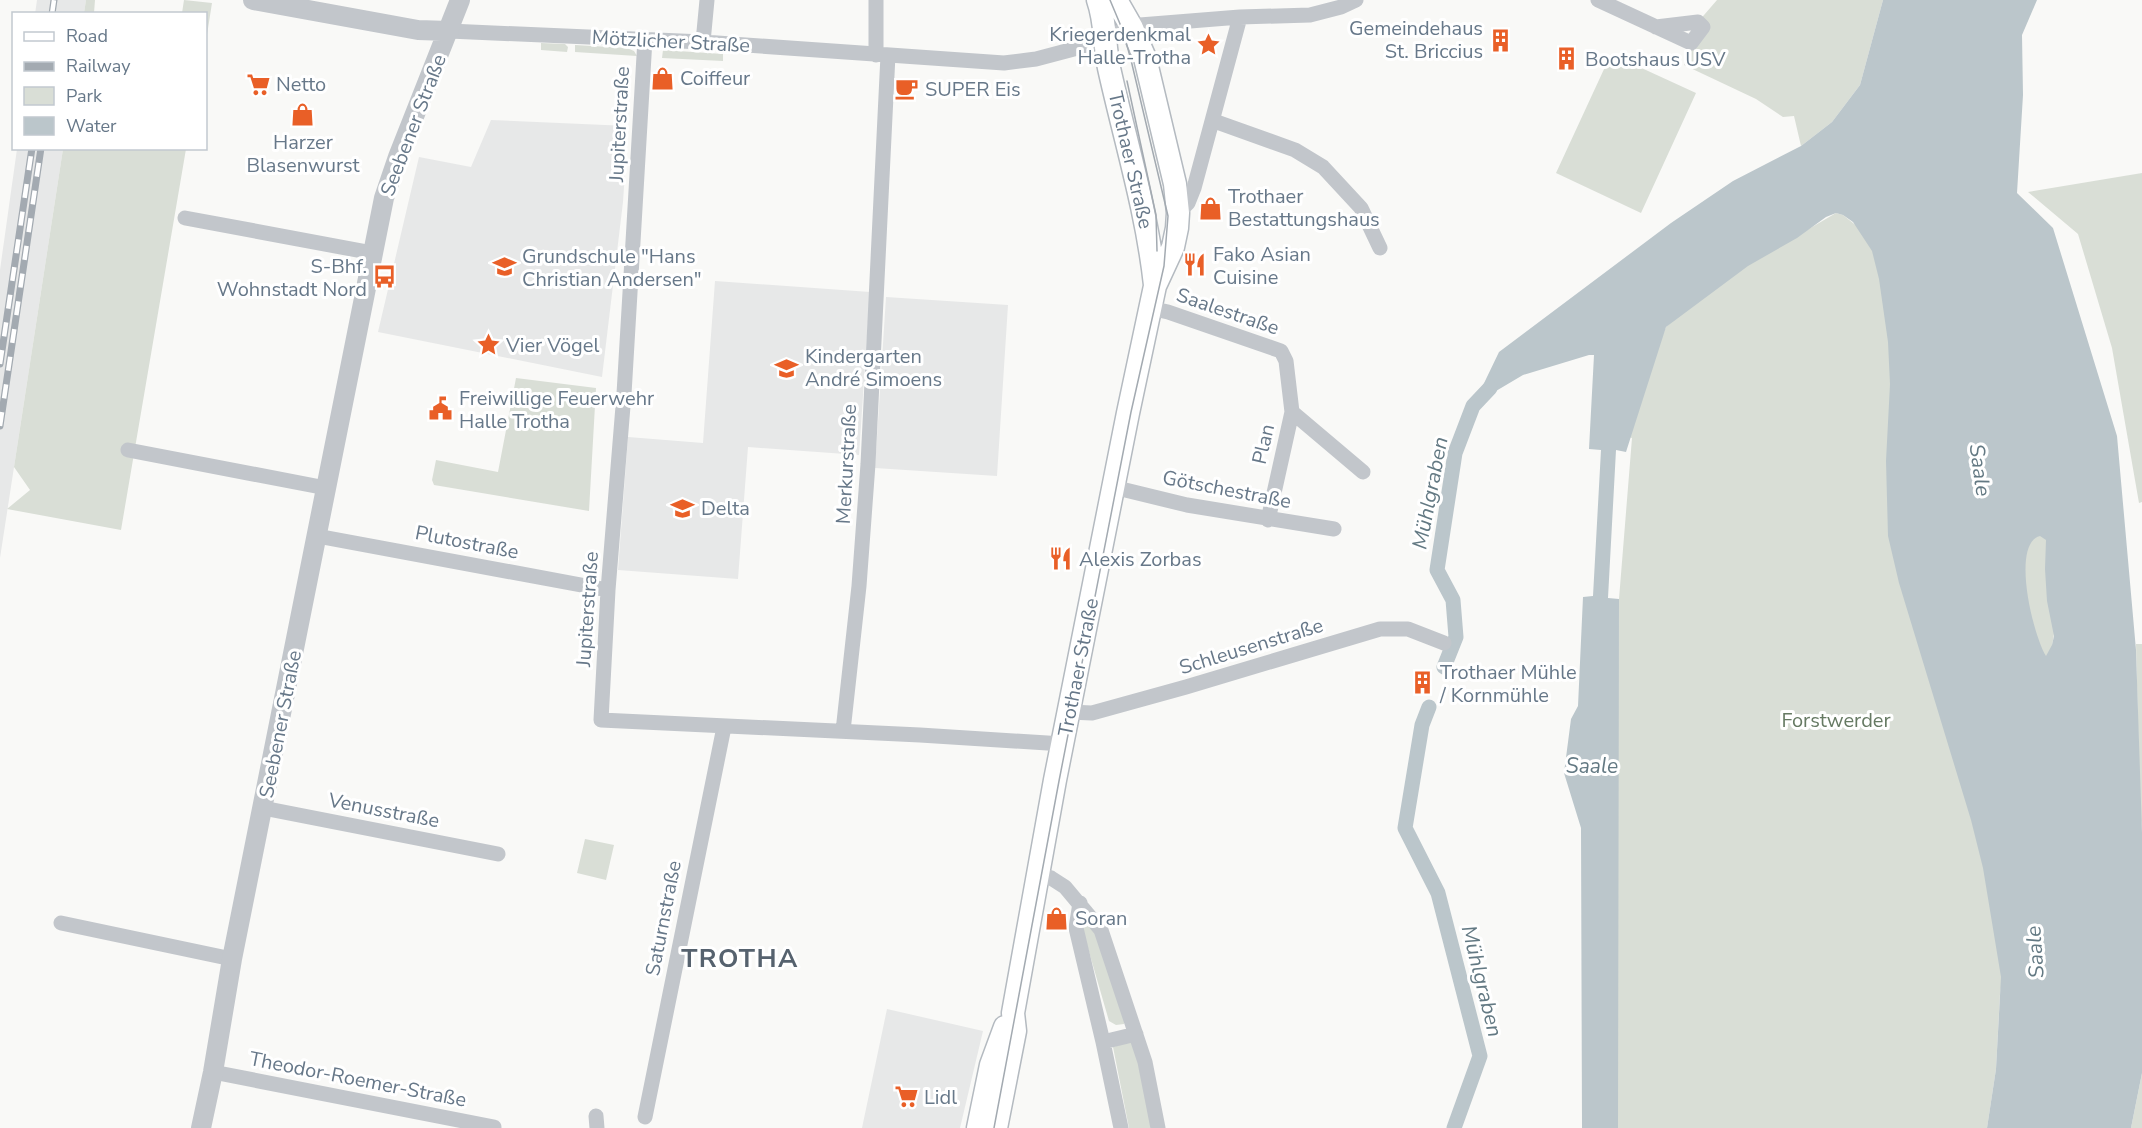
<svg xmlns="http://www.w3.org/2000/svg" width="2142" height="1128" viewBox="0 0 2142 1128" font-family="'Nunito Sans',sans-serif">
  <rect width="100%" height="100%" fill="#f9f9f7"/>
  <path fill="#e7e8e8" d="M37,0H86L84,13L35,14Z
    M491,120L628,126L623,202L602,377L378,332L419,157L471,167Z
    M17,149H63L0,558V270Z
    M715,281L870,292L859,455L748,447L738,579L618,570L628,437L703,443Z
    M886,297L1008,305L997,476L875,468Z
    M887,1009L983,1031L960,1128H862Z"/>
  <path fill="#d9ded6" d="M86,0H95L94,13H84Z
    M184,0L212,3L206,41V14L182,13Z
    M1717,0H1883L1860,85L1832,122L1801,146L1794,116L1783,117L1756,99L1684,65L1698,22Z
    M541,43L565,44L568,47L567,52L541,50Z
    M575,45L627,48L634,51L637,56L575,52Z
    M663,50L723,54V61L662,58Z
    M1611,54L1696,93L1641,213L1556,173Z
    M63,149H186L121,530L7,509L30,490L14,467Z
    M2142,173V502L2139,503L2112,348L2078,234L2028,192Z
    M1836,213L1843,215L1863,231L2065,560L2000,994L1996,1069L1987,1128H1611L1619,599L1632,438L1620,435L1666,327L1713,285Z
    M516,378L596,388L589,511L434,485L432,480L436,460L498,472Z
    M2136,644H2142V832L2140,808Z
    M585,839L614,845L606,880L577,873Z
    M1083,918L1094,929L1125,1014L1124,1024L1116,1025L1109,1021L1083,931Z
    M1132,1041L1141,1068L1151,1128H1129L1113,1047Z
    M2142,1073V1128H2131Z"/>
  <path fill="#bbc6cb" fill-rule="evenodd" d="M1883,0H2037L2022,35L2023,95L2017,193L2053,228L2117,436L2136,650L2142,833V1073L2131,1128H1987L1996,1069L2001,977L1983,868L1971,820L1899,583L1888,536L1886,461L1890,384L1888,342L1879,279L1872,251L1853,222L1843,215L1836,213L1826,217L1797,238L1748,266L1666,327L1626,452L1616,450L1608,598L1619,599L1618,1128H1582L1581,828L1564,773L1571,719L1578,706L1583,597L1593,596L1601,450L1589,449L1594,355H1589L1523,375L1474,404L1499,352L1671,223L1733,181L1801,146L1832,122L1860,85ZM2040,536L2046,540L2045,569L2047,601L2054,636L2052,645L2046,656C2034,638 2010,544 2040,536Z"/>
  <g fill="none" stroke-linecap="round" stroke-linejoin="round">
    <path stroke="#bbc6cb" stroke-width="15" d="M1444,667L1456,637L1453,600L1437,570L1455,453L1473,406L1490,388
      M1429,707L1422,725L1405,828L1438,893L1480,1056L1454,1128"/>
    <defs>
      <path id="secondary" d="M1098,0C1106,22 1104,45 1109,68C1125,140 1147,211 1155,285
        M978,1128L991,1065L1005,1027
        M996,1128L1015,1031L1013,1013L1055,780L1128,413L1155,286L1173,247L1177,228L1178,213L1175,184L1145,58L1132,28L1116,0"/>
    </defs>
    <use href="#secondary" stroke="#b4bac0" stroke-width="25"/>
    <path stroke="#c2c6cb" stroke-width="15" d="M1598,0L1691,43L1703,27L1698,22L1656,27
      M449,31L703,42L1004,63L1036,59L1089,45
      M1105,37L1140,25L1240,17L1310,15L1341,7L1356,0
      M645,39L624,394L608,590L601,720L920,735L1063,744
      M703,42L707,0
      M876,55V0
      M1214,121L1295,150L1323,167L1361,208L1380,248
      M1178,213L1188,203L1194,188L1240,17
      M185,218L373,253
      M1150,308L1168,312L1281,351L1286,361L1292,412L1268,520
      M1292,412L1363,472
      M128,450L326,488
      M1113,487L1187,505L1334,529
      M317,536L608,590
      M1069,712L1092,713L1186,687L1380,629H1408L1444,643
      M843,731L859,586L868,464L888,55
      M263,808L498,854
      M1038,874L1051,878L1065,887L1101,930L1145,1062L1158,1128
      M1080,903L1076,928L1103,1042L1121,1128
      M61,923L232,959
      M1103,1042L1136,1034
      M213,1072L494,1127
      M596,1116L597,1128
      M645,1117L724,727"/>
    <path stroke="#c2c6cb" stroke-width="20" d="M253,0L418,30L449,31
      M201,1128L213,1072L232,959L384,198L398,157L460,0"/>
    <use href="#secondary" stroke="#fff" stroke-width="22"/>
    <path stroke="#a3aab1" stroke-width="1.5" d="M1127,81L1156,215L1157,251
      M994,1128L1059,781L1131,412L1164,266L1168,216L1131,60L1123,31L1110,0"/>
    <defs>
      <path id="rail" d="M52,14L54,0
        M0,364L32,148
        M0,426L41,148"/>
    </defs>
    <use href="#rail" stroke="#a3aab1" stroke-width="7"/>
    <use href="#rail" stroke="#fff" stroke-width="4.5" stroke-dasharray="14" stroke-linecap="butt"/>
  </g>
  <defs>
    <symbol id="building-bare" viewBox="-9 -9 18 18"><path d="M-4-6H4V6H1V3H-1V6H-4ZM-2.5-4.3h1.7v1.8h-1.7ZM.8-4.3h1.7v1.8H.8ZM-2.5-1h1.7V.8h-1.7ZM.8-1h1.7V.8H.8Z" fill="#e95f27" stroke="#fff" stroke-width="2.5" paint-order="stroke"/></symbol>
    <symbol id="sight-bare" viewBox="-9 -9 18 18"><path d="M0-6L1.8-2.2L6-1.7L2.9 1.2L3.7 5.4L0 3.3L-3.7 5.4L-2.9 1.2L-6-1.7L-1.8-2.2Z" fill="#e95f27" stroke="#fff" stroke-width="2.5" paint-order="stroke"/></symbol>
    <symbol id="shop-bare" viewBox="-9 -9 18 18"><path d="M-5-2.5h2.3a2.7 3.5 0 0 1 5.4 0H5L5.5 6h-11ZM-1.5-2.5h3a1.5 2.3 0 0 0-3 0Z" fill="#e95f27" stroke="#fff" stroke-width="2.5" paint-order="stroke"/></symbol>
    <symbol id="supermarket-bare" viewBox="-9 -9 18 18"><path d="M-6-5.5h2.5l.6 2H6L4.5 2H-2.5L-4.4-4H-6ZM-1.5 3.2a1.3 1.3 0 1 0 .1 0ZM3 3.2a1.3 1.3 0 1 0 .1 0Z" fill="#e95f27" stroke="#fff" stroke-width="2.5" paint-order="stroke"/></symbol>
    <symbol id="cafe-bare" viewBox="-9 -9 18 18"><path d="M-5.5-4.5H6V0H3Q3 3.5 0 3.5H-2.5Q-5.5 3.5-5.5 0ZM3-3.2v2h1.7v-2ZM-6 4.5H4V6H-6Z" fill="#e95f27" stroke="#fff" stroke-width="2.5" paint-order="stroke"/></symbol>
    <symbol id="restaurant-bare" viewBox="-9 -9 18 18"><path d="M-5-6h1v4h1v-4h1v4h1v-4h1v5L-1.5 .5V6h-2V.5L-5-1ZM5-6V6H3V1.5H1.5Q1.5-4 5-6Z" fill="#e95f27" stroke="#fff" stroke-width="2.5" paint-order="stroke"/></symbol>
    <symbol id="school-bare" viewBox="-9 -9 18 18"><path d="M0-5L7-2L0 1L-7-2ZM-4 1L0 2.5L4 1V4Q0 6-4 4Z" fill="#e95f27" stroke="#fff" stroke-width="2.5" paint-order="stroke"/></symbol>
    <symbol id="bus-bare" viewBox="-9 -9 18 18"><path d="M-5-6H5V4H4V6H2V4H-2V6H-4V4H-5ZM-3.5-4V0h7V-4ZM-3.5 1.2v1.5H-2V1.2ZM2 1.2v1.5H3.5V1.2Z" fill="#e95f27" stroke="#fff" stroke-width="2.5" paint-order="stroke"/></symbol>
    <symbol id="civic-bare" viewBox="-9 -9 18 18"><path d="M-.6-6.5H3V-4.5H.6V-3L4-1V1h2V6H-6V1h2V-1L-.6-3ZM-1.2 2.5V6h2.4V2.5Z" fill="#e95f27" stroke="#fff" stroke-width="2.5" paint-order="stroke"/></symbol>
  </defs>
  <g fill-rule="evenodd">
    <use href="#building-bare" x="1484" y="24" width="33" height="33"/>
    <use href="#sight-bare" x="1192" y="28" width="33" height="33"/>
    <use href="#building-bare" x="1550" y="42" width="33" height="33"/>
    <use href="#shop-bare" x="646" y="62" width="33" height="33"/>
    <use href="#supermarket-bare" x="242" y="68" width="33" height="33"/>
    <use href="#cafe-bare" x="890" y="72" width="33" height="33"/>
    <use href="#shop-bare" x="286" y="98" width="33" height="33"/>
    <use href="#shop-bare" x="1194" y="192" width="33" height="33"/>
    <use href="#restaurant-bare" x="1178" y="248" width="33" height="33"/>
    <use href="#school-bare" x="488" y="250" width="33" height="33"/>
    <use href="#bus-bare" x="368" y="260" width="33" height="33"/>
    <use href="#sight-bare" x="472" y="328" width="33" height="33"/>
    <use href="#school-bare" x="770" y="352" width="33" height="33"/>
    <use href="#civic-bare" x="424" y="392" width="33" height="33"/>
    <use href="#school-bare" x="666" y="492" width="33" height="33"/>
    <use href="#restaurant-bare" x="1044" y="542" width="33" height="33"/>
    <use href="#building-bare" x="1406" y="666" width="33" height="33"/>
    <use href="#shop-bare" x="1040" y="902" width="33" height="33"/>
    <use href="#supermarket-bare" x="890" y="1080" width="33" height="33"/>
  </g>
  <g text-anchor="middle" stroke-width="6" stroke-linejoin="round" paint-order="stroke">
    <g font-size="20" fill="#677889" stroke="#fff" text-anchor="start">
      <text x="1483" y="35" text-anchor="end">Gemeindehaus<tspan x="1483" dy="23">St. Briccius</tspan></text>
      <text x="1191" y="41" text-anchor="end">Kriegerdenkmal<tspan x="1191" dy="23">Halle-Trotha</tspan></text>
      <text x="1585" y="66">Bootshaus USV</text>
      <text x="680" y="85">Coiffeur</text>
      <text x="276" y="91">Netto</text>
      <text x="925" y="96">SUPER Eis</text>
      <text x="303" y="149" text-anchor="middle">Harzer<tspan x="303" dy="23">Blasenwurst</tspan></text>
      <text x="1228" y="203">Trothaer<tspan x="1228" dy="23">Bestattungshaus</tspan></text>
      <text x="1213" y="261">Fako Asian<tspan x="1213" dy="23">Cuisine</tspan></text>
      <text x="522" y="263">Grundschule "Hans<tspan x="522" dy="23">Christian Andersen"</tspan></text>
      <text x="367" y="273" text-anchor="end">S-Bhf.<tspan x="367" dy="23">Wohnstadt Nord</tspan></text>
      <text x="506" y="352">Vier Vögel</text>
      <text x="805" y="363">Kindergarten<tspan x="805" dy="23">André Simoens</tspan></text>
      <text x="459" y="405">Freiwillige Feuerwehr<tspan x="459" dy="23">Halle Trotha</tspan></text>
      <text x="701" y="515">Delta</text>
      <text x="1079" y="566">Alexis Zorbas</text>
      <text x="1440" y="679">Trothaer Mühle<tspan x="1440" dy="23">/ Kornmühle</tspan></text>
      <text x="1075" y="925">Soran</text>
      <text x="924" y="1104">Lidl</text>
    </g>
    <g font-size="20" fill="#677889" stroke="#fff">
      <text transform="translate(671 41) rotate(3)" y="7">Mötzlicher Straße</text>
      <text transform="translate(619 124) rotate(-87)" y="7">Jupiterstraße</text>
      <text transform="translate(413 125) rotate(-69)" y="7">Seebener Straße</text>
      <text transform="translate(1131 160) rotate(77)" y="7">Trothaer Straße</text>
      <text transform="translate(1228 311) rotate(19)" y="7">Saalestraße</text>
      <text transform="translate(1263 444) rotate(-77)" y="7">Plan</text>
      <text transform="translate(846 464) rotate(-87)" y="7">Merkurstraße</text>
      <text transform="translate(1227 489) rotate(11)" y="7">Götschestraße</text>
      <text transform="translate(467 542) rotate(11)" y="7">Plutostraße</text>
      <text transform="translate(587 609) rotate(-86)" y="7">Jupiterstraße</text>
      <text transform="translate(1251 646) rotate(-17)" y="7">Schleusenstraße</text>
      <text transform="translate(1078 667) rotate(-79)" y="7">Trothaer Straße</text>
      <text transform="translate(280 724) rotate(-79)" y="7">Seebener Straße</text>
      <text transform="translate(384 810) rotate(11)" y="7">Venusstraße</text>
      <text transform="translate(663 918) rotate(-79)" y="7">Saturnstraße</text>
      <text transform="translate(358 1079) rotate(11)" y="7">Theodor-Roemer-Straße</text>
    </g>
    <g font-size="20" fill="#667a63" stroke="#fff">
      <text x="1836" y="727">Forstwerder</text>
    </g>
    <g font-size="21" font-style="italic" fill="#637983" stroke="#fff">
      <text transform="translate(1980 470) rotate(82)" y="7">Saale</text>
      <text transform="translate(1430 493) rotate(-79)" y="7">Mühlgraben</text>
      <text x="1592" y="773">Saale</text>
      <text transform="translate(2035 952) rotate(-94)" y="7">Saale</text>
      <text transform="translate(1482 981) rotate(76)" y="7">Mühlgraben</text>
    </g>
    <g font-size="26" font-weight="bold" letter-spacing="1.5" fill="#56626e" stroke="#fff">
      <text x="740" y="967">TROTHA</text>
    </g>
  </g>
  <rect x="12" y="12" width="195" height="138" fill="#ffffff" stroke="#c2c9d0" stroke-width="1.5"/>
  <rect x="24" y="32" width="30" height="9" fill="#ffffff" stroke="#c2c9d0" stroke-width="1.5"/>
  <text x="66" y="42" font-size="18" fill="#677889">Road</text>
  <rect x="24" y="62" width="30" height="9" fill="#a3aab1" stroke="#c2c9d0" stroke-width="1.5"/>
  <text x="66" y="72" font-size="18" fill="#677889">Railway</text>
  <rect x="24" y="87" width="30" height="18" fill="#d9ded6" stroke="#c2c9d0" stroke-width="1.5"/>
  <text x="66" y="102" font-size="18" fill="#677889">Park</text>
  <rect x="24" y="117" width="30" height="18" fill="#bbc6cb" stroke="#c2c9d0" stroke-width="1.5"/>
  <text x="66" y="132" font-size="18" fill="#677889">Water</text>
</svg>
